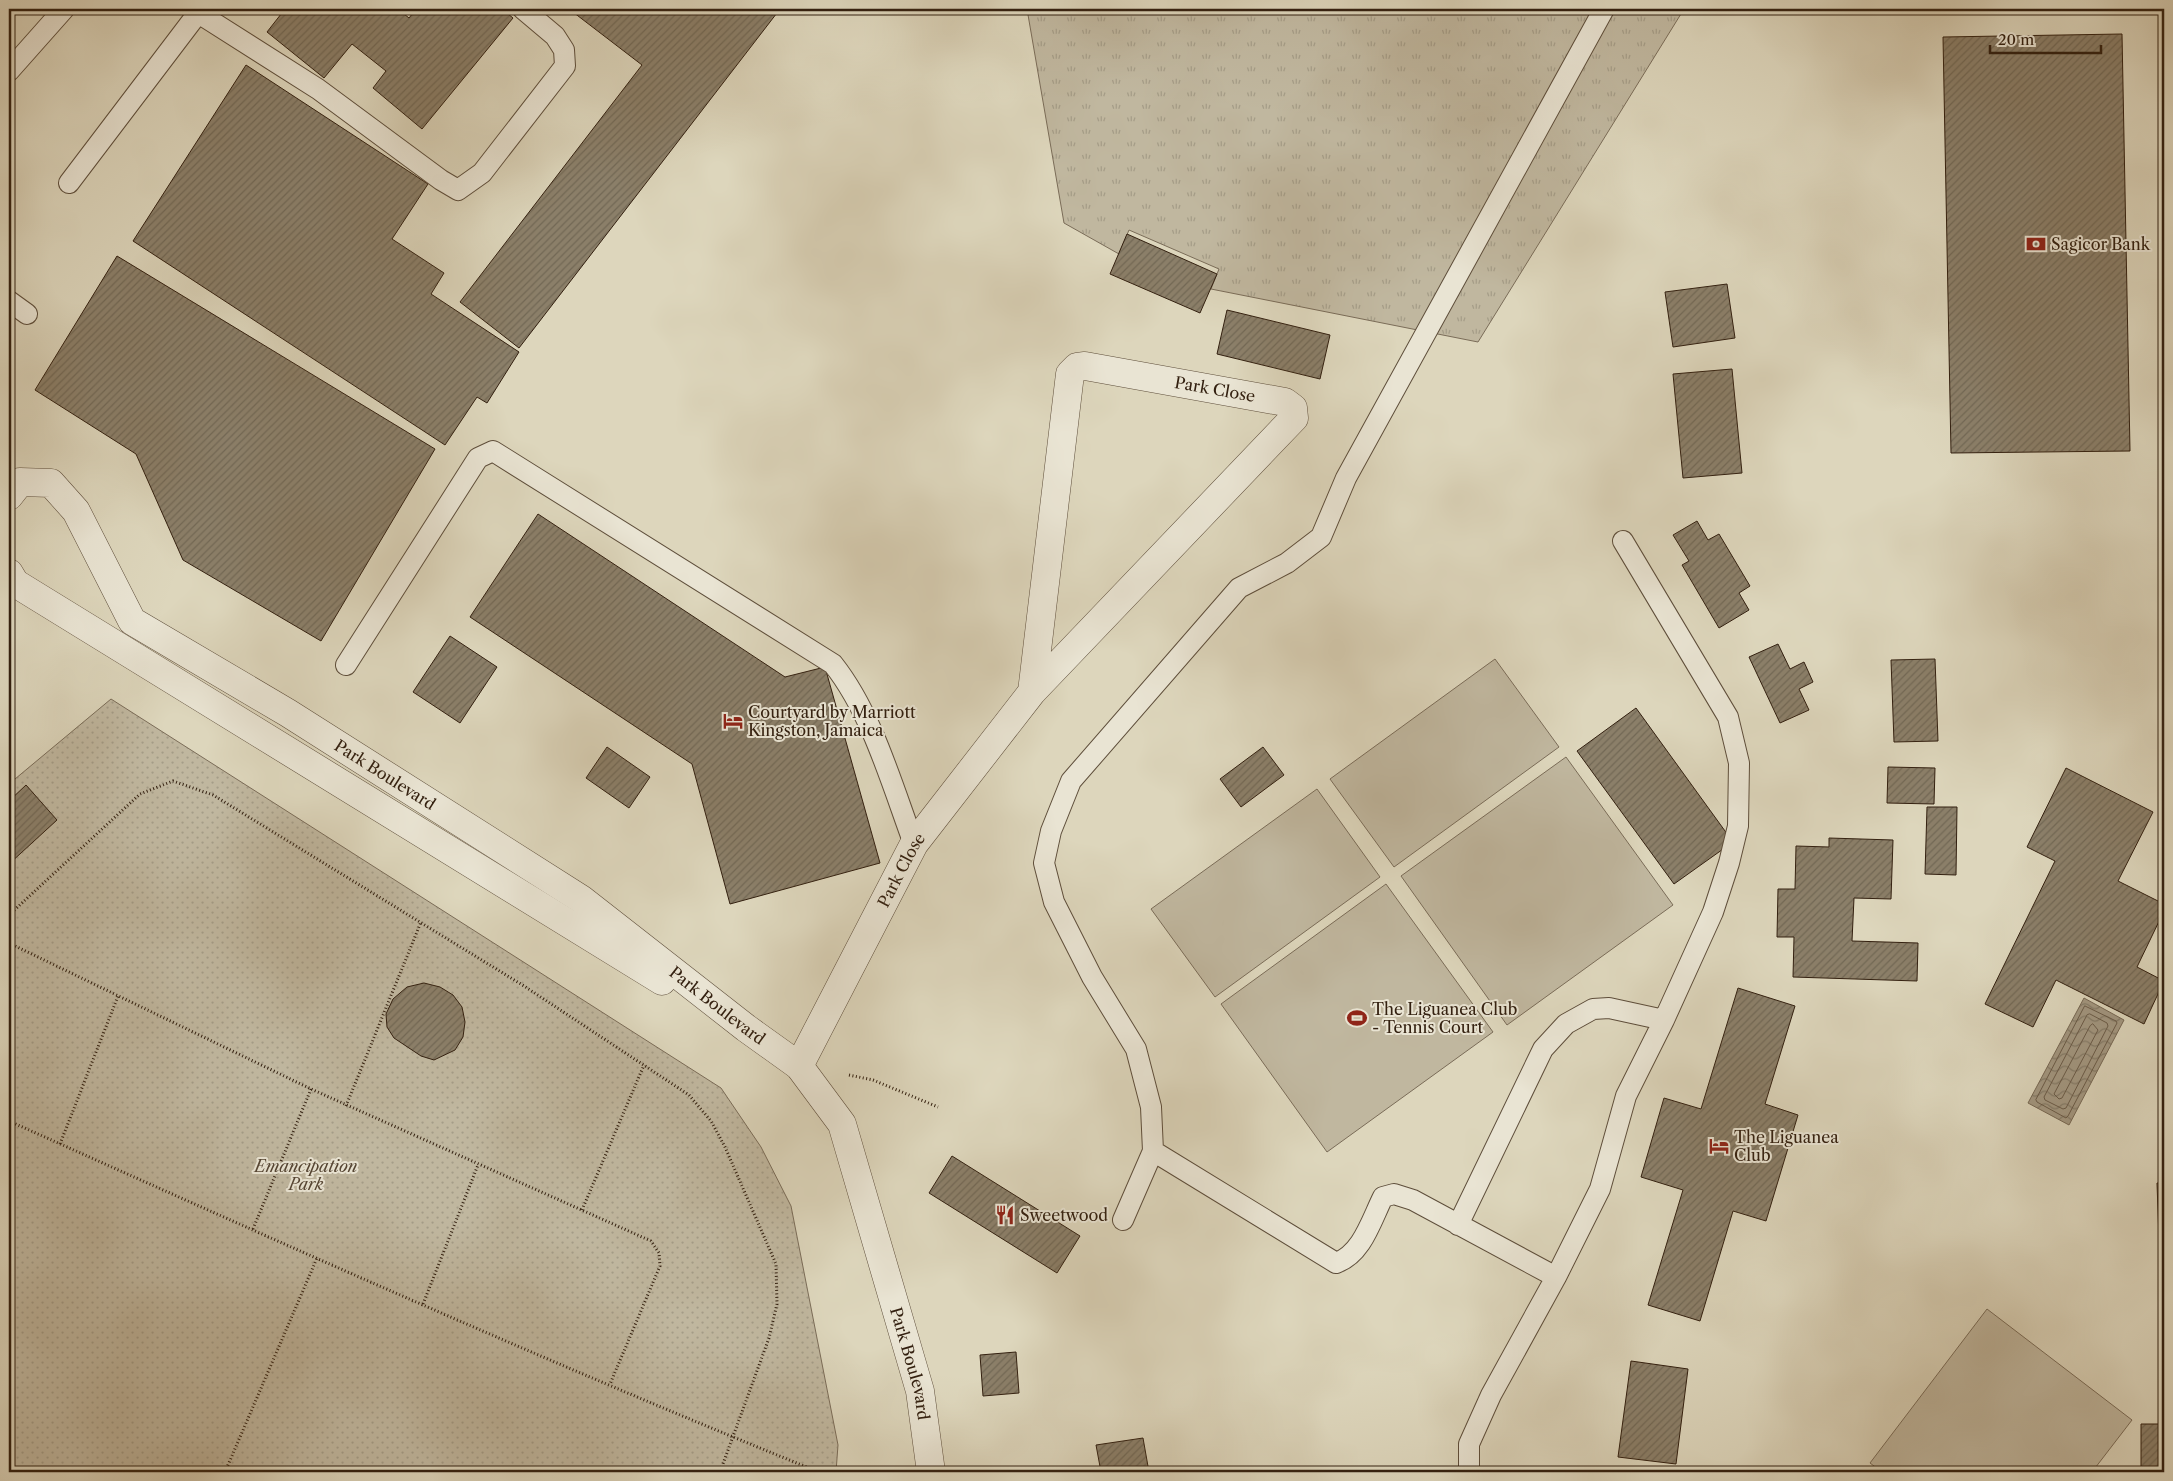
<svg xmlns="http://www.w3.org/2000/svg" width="2173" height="1481" viewBox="0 0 2173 1481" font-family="'Libre Caslon Text',serif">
  <defs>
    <pattern id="grass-tufts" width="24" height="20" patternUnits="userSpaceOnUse" patternTransform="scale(1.25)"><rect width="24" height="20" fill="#c0b79f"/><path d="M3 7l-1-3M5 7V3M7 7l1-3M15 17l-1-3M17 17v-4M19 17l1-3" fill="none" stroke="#a59d88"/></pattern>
    <pattern id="park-dots" width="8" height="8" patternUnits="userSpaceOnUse" patternTransform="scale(1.25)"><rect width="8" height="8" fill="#c0b79f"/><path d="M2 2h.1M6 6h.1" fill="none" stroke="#a59d88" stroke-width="1.8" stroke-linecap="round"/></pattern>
    <pattern id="water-waves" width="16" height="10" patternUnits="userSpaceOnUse" patternTransform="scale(1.25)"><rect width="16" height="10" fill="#a39882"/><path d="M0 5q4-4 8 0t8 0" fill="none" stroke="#857c69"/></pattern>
    <pattern id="building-hatch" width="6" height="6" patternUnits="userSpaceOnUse" patternTransform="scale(1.25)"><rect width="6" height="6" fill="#8b7f69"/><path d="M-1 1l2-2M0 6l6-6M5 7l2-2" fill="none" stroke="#726855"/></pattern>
  </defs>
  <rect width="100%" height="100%" fill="#ddd6bc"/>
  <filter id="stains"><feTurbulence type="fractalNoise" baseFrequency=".004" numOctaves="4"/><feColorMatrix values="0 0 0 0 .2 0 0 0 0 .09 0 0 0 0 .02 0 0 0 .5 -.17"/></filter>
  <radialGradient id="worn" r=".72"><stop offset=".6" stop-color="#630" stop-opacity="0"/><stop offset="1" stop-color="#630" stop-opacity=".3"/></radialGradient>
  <path fill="url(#grass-tufts)" stroke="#7a6c58" d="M1027,9H1684L1478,342L1211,289L1219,269L1129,230L1119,254L1064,223Z"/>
  <path fill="url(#park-dots)" stroke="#7a6c58" d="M111,699L721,1088L761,1147L791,1206L838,1445L836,1472H9V784Z"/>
  <path fill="#c0b79f" stroke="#7a6c58" d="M1495,659L1559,747L1394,867L1330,779Z
    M1566,757L1673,905L1507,1025L1401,876Z
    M1317,789L1380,877L1215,997L1151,909Z
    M1386,884L1493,1032L1327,1152L1221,1004Z
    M1987,1309L2132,1420L2092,1472H1882L1870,1463Z"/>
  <path fill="url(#water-waves)" stroke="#766854" d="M2084,998L2124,1020L2069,1125L2028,1103Z"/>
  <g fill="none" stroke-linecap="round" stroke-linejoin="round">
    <path stroke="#6b5c49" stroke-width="1" d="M2085,1006L2116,1021L2117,1023L2068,1116L2066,1118L2037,1102L2036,1100Z
      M2090,1014L2107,1023L2108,1026L2066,1108L2063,1109L2045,1100L2044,1097L2087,1015Z
      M2093,1024L2098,1030L2062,1098L2059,1099L2054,1094L2090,1026Z"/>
  </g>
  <path fill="url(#building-hatch)" stroke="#332010" d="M285,9H398L409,18L416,9H502L513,18L422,129L373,88L386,71L352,44L324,78L267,32Z
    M569,9H780L519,348L460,302L642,65Z
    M2122,34L2130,451L1951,453L1943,37Z
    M246,65L428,184L392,239L444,273L431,294L519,352L487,403L477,397L445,445L133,241Z
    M1127,234L1217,274L1200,313L1110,274Z
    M117,256L435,449L321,641L183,560L136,454L35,390Z
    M1727,284L1735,338L1673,347L1665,292Z
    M1227,310L1330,335L1320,379L1217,354Z
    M1732,369L1742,473L1683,478L1673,374Z
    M538,514L785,677L825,667L880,863L730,904L692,764L470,617Z
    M1697,521L1708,540L1719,534L1750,586L1739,593L1749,610L1719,628L1682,565L1689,561L1673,535Z
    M450,636L497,667L460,723L413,692Z
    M1778,644L1790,669L1804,662L1813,682L1799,689L1809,710L1780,723L1749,657Z
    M1935,659L1938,741L1894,742L1891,660Z
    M1636,708L1733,842L1674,884L1577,751Z
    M607,747L650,777L629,808L586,778Z
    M1263,747L1284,775L1241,807L1220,779Z
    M1888,767L1935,768L1934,804L1887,803Z
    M2066,768L2153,812L2118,881L2164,904V911L2137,967L2164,981L2144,1024L2056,980L2033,1027L1985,1004L2055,861L2027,847Z
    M26,785L57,820L9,864V801Z
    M1927,807H1957L1956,875L1925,874Z
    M1829,838L1893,840L1891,899L1854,898L1852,941L1918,943L1917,981L1793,977L1794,937H1777L1778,889H1795L1796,846L1829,847Z
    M424,983L440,987L453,995L462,1007L465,1022L463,1037L455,1050L434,1060L421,1056L394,1038L387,1027L386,1014L393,999L407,987Z
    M1738,988L1795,1006L1765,1104L1798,1115L1766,1221L1733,1211L1700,1321L1648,1305L1683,1190L1641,1177L1664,1098L1701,1109Z
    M952,1156L1080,1236L1057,1273L929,1193Z
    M2157,1183H2164V1294H2161Z
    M1016,1352L1019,1393L983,1396L980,1355Z
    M1631,1361L1688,1369L1676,1464L1618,1457Z
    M2141,1424H2164V1472H2141Z
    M1143,1438L1149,1472H1101L1096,1445Z"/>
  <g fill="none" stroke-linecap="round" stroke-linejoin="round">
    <defs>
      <path id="lane" d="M192,9L318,89L441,180L458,190L482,173L565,66L564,50L555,36L523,9
        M9,71L64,9
        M69,183L198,13
        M9,301L27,314
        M346,665L478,458L493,451L833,664C872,713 892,785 914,844
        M1153,1151L1336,1263C1362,1254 1371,1221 1383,1197L1394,1194L1413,1200L1556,1277
        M1123,1220L1153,1151L1151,1107L1136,1049L1092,977L1054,902L1044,863L1051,831L1071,781L1239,588L1287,563L1321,537L1346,478L1604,9
        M1458,1225L1543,1049L1566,1024L1593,1009L1609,1008L1664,1020
        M1469,1472V1444L1491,1395L1556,1277L1600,1189L1626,1096L1664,1020L1713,912L1729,863L1738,826L1739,763L1728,717L1623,541"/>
      <g id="street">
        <path id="s1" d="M9,496L20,482L51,483L76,511L132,621L288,713L581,899L746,1028L799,1066L842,1124L920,1391L931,1472"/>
        <path d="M9,573L15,583L662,981"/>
        <path id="s2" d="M799,1066L914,844L1032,692L1294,418L1293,408L1285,402L1085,366L1077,367L1070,374L1032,692"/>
      </g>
    </defs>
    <use href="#lane" stroke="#5e4e3b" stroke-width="22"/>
    <use href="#street" stroke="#5e4e3b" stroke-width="29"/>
    <path stroke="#332010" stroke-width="3" stroke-dasharray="1 2.5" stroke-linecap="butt" d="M9,915L140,794L173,781L213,795L524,986L689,1095L711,1121L725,1147L776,1264L777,1304L769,1338L720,1472
      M9,943L311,1089L651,1241L659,1253L660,1266L610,1384
      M849,1075L873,1080L938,1107
      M346,1106L421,922
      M9,1121C277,1241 546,1362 819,1472
      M60,1144L118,996
      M582,1210L644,1065
      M253,1229L311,1089
      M423,1304L478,1165
      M225,1472L317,1258"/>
    <use href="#lane" stroke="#e9e4d3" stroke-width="20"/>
    <use href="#street" stroke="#e9e4d3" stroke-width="28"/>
  </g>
  <defs>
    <symbol id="bank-bare" viewBox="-9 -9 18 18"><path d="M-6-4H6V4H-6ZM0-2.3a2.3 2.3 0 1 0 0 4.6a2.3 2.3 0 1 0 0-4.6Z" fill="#8f2418" stroke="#e9e4d3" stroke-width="2.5" paint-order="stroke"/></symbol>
    <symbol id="hotel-bare" viewBox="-9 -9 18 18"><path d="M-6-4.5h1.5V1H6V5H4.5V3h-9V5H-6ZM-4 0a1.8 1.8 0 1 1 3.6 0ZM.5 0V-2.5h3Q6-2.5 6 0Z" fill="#8f2418" stroke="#e9e4d3" stroke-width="2.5" paint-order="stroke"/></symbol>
    <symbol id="stadium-bare" viewBox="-9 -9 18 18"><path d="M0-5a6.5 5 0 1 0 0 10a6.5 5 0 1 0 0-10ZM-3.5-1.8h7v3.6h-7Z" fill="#8f2418" stroke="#e9e4d3" stroke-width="2.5" paint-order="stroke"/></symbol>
    <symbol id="restaurant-bare" viewBox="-9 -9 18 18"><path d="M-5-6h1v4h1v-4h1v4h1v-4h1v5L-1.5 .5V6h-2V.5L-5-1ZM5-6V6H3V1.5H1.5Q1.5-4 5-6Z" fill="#8f2418" stroke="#e9e4d3" stroke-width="2.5" paint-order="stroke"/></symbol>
  </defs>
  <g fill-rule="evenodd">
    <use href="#bank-bare" x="2022" y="230" width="28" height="28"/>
    <use href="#hotel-bare" x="719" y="707" width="28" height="28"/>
    <use href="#stadium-bare" x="1343" y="1004" width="28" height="28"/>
    <use href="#hotel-bare" x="1705" y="1132" width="28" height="28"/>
    <use href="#restaurant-bare" x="991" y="1201" width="28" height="28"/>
  </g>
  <g text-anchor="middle" stroke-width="4" stroke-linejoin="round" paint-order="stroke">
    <g font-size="16" fill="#332010" stroke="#e9e4d3" text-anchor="start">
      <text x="2051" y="250">Sagicor Bank</text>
      <text x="748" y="718">Courtyard by Marriott<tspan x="748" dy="18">Kingston, Jamaica</tspan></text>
      <text x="1372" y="1015">The Liguanea Club<tspan x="1372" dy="18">- Tennis Court</tspan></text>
      <text x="1734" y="1143">The Liguanea<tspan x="1734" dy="18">Club</tspan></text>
      <text x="1020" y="1221">Sweetwood</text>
    </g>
    <g font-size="16" fill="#332010" stroke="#e9e4d3">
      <text transform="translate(1215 389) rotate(10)" y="6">Park Close</text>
      <text dy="6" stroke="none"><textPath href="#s1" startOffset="506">Park Boulevard</textPath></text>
      <text dy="6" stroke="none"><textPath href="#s2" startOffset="221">Park Close</textPath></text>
      <text dy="6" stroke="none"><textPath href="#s1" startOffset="911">Park Boulevard</textPath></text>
      <text dy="6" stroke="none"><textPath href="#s1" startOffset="1334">Park Boulevard</textPath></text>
    </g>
    <g font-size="16" font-style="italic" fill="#564634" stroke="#e9e4d3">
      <text x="306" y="1172">Emancipation<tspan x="306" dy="18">Park</tspan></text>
    </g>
  </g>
  <rect width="2173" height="1481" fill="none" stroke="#ddd6bc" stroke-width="30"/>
  <rect x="10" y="10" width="2153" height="1461" fill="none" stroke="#332010" stroke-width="2.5"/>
  <rect x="15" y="15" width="2143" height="1451" fill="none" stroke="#332010"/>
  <path d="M1990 45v8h111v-8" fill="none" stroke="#332010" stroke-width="2.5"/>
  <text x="1998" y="45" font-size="15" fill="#332010" stroke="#e9e4d3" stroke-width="4" paint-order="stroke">20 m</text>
  <rect width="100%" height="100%" filter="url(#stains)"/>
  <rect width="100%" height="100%" fill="url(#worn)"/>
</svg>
